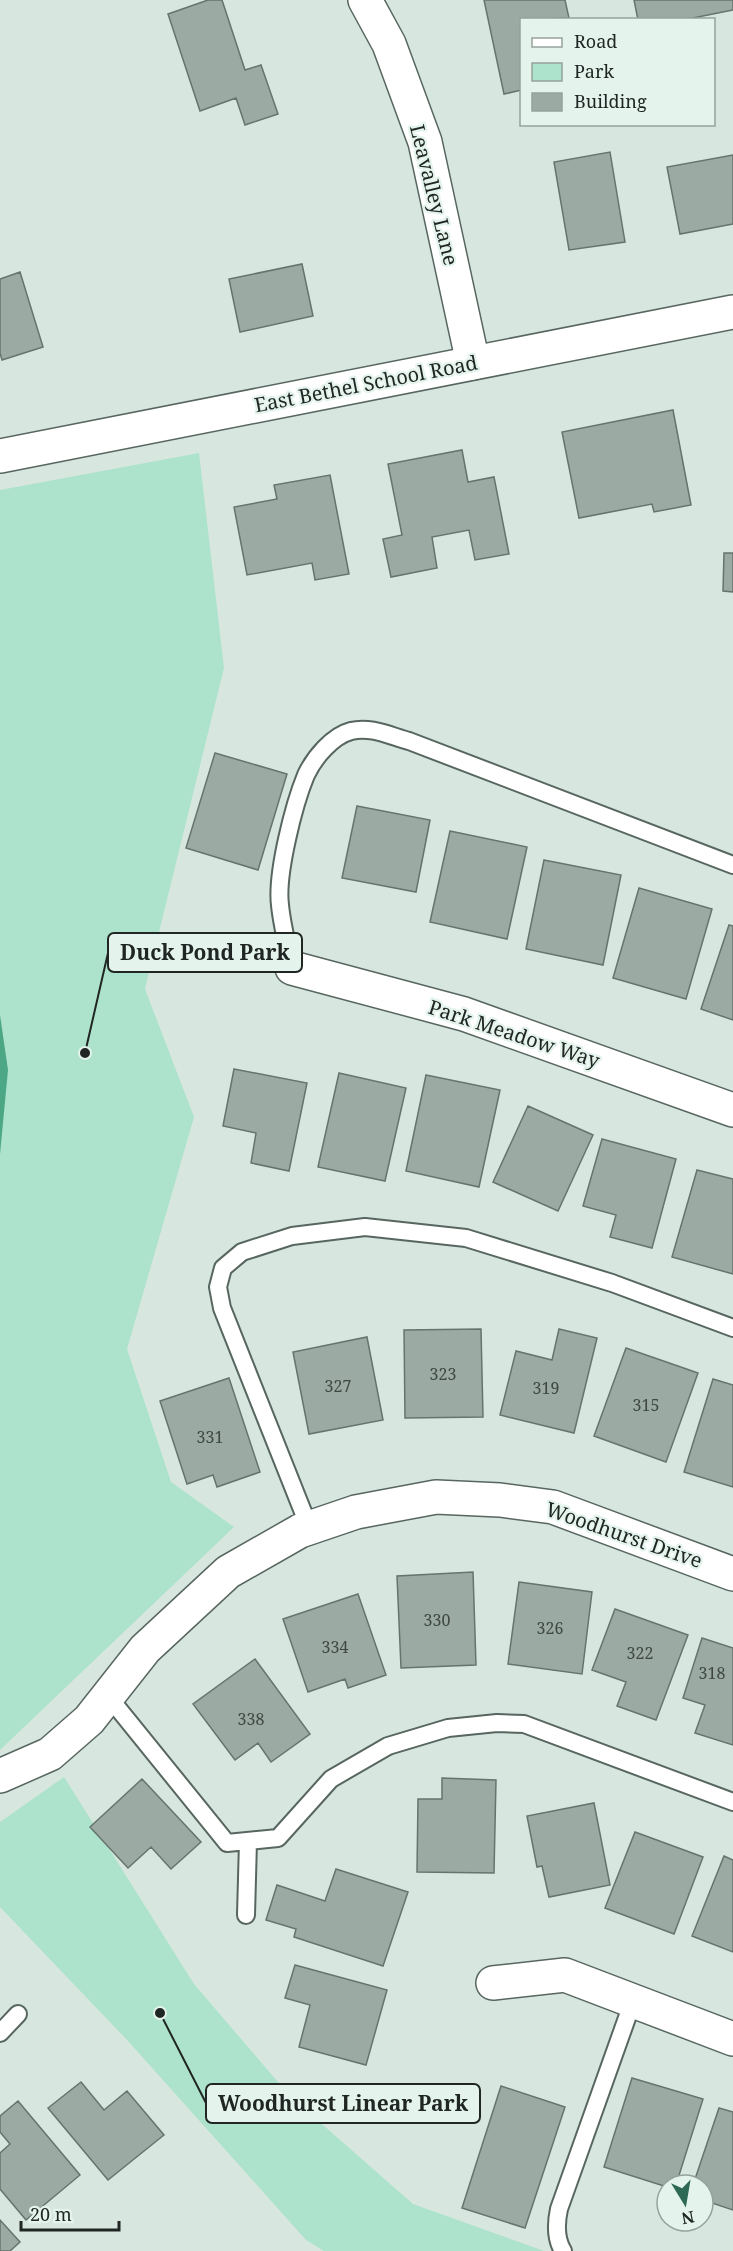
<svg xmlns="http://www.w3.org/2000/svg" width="733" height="2251" viewBox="0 0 733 2251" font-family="'Noto Serif',serif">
  <rect width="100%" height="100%" fill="#d7e7e0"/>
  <path fill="#ade2cc" d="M199,453L224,668L145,989L194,1117L127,1349L171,1482L234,1527L0,1750V490Z
    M64,1777L194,1984L290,2096L413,2204L544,2251H324L306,2240L128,2041L0,1907V1822Z"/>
  <path fill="#4ca787" d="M0,1015L8,1070L0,1154Z"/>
  <path fill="#9baaa3" stroke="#66746e" stroke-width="1.5" d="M208,0H222L245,70L261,65L278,114L245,125L236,98L200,111L168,14Z
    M484,0H565L569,18L522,20V90L504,94Z
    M634,0H733V10L683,20H638Z
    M610,152L625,242L569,250L554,162Z
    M733,155V224L680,234L667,167Z
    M302,264L313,316L240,332L229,279Z
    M20,272L43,347L2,360L0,353V279Z
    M673,410L691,505L654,512L652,504L579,518L562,432Z
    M462,450L468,482L494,477L509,554L475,560L469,530L432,537L437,568L391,577L383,539L402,535L388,464Z
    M330,475L349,574L315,580L312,563L247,575L234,507L277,499L274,485Z
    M724,553H733V592L723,591Z
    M215,753L287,774L258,870L186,848Z
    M357,806L430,820L416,892L342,878Z
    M450,831L527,847L507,939L430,922Z
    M544,860L621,875L603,965L526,949Z
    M639,888L712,909L686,999L613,978Z
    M729,925L733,926V1020L701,1009Z
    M234,1069L307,1083L289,1171L251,1163L256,1133L223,1126Z
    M339,1073L406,1088L385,1181L318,1167Z
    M426,1075L500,1090L479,1187L406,1171Z
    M528,1106L593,1135L558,1211L493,1182Z
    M602,1139L676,1159L652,1248L610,1237L616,1215L583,1206Z
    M697,1170L733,1179V1274L672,1257Z
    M481,1329L483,1417L405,1418L404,1330Z
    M559,1329L597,1338L574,1433L500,1415L516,1351L552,1360Z
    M367,1337L383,1420L309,1434L293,1352Z
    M626,1348L698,1373L666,1462L594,1436Z
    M229,1378L260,1472L217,1487L213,1475L187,1484L160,1401Z
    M713,1379L733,1385V1487L684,1472Z
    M473,1572L476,1665L401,1668L397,1576Z
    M519,1582L592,1592L582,1674L508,1664Z
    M358,1594L386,1675L348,1688L345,1679L308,1692L283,1619Z
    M615,1609L688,1635L656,1720L617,1706L626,1682L592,1670Z
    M702,1638L733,1648V1745L695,1733L705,1705L683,1698Z
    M255,1659L310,1734L271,1762L258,1743L235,1760L193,1704Z
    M442,1778L496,1780L494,1873L417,1872L418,1799H442Z
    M142,1779L201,1842L171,1869L151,1847L128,1868L90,1827Z
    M594,1803L610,1885L549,1897L542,1866L537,1867L527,1816Z
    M635,1832L703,1857L674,1934L605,1908Z
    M724,1856L733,1860V1952L692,1936Z
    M336,1869L408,1892L383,1966L294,1937L296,1929L266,1920L277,1885L325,1901Z
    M295,1965L387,1990L366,2065L299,2047L310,2005L285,1998Z
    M632,2078L703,2099L676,2185H667V2187L604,2167Z
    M81,2082L104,2110L127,2091L164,2135L108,2180L48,2108Z
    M501,2086L565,2107L525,2228L462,2208Z
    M18,2101L80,2175L26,2220L0,2189V2153L10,2144L0,2132V2116Z
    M719,2108L733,2112V2210L703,2200V2185H693Z
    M0,2220L20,2242L10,2251H0Z"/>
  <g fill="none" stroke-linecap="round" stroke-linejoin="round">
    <defs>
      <path id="service" d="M292,968C288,948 282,926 280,905C276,874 294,804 306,775C314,758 332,736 351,731C371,726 390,736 409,741L733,865
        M309,1527L222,1308L218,1287L223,1268L242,1252L292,1236L365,1227L466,1238L612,1283L733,1328
        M108,1696L227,1843L278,1838L331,1779L388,1746L448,1728L497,1723L524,1724L733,1802
        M246,1915L248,1841
        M0,2033L18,2014
        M563,2251C555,2238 556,2223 559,2209L633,2001"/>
      <path id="minor" d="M365,0L389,44L425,142L473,363
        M292,968L464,1014L733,1110
        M0,1776L50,1754L89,1720L145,1649L228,1572L300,1531L356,1512L436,1497L500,1500L553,1507L733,1574
        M493,1983L565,1975L733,2039"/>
      <path id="tertiary" d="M0,456L733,312"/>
    </defs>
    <use href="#service" stroke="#586660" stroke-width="20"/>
    <use href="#minor" stroke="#586660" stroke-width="36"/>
    <use href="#tertiary" stroke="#586660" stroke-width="36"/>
    <use href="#service" stroke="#fff" stroke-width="16"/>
    <use href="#minor" stroke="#fff" stroke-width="33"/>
    <use href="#tertiary" stroke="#fff" stroke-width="33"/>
  </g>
  <g text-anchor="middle" stroke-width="4.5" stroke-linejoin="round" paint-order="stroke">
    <g font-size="16" fill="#3f4744">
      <text x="443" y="1380">323</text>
      <text x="338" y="1392">327</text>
      <text x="546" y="1394">319</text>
      <text x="646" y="1411">315</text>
      <text x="210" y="1443">331</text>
      <text x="437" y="1626">330</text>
      <text x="550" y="1634">326</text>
      <text x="335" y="1653">334</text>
      <text x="640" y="1659">322</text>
      <text x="712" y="1679">318</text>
      <text x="251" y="1725">338</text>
    </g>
    <g font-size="20" fill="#202624" stroke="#e4f4ed">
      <text transform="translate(434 195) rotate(76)" y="7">Leavalley Lane</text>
      <text transform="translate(366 384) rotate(-11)" y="7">East Bethel School Road</text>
      <text transform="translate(514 1034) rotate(18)" y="7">Park Meadow Way</text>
      <text transform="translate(624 1535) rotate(19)" y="7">Woodhurst Drive</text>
    </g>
  </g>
  <path fill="none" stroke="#202624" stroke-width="2" d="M85 1053L108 953M160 2013L206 2103"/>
  <g fill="#202624" stroke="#e4f4ed" stroke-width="2">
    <circle cx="85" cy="1053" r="6"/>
    <circle cx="160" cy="2013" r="6"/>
  </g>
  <g fill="#e4f4ed" stroke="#202624" stroke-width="2">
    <rect x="108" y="933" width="194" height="39" rx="6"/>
    <rect x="206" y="2084" width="274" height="39" rx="6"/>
  </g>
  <g font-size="21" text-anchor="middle" font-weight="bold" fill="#202624">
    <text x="205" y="960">Duck Pond Park</text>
    <text x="343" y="2111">Woodhurst Linear Park</text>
  </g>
  <rect x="520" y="18" width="195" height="108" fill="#e4f4ed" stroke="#96a29d" stroke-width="1.5"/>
  <rect x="532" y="38" width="30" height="9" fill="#ffffff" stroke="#96a29d" stroke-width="1.5"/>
  <text x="574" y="48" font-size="18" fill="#202624">Road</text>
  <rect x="532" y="63" width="30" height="18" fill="#ade2cc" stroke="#96a29d" stroke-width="1.5"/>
  <text x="574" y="78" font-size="18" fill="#202624">Park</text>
  <rect x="532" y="93" width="30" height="18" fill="#9baaa3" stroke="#96a29d" stroke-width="1.5"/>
  <text x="574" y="108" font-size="18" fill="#202624">Building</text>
  <g transform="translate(685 2203) rotate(169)"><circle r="28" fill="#e4f4ed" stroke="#96a29d" stroke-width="1.5"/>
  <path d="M0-4.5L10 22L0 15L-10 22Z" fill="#2d6954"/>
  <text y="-9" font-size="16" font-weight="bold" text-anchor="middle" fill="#202624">N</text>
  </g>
  <path d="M21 2221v9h98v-9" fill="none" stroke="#202624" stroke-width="3"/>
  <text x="30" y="2221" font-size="18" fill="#202624" stroke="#e4f4ed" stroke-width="4.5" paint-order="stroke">20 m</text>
</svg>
